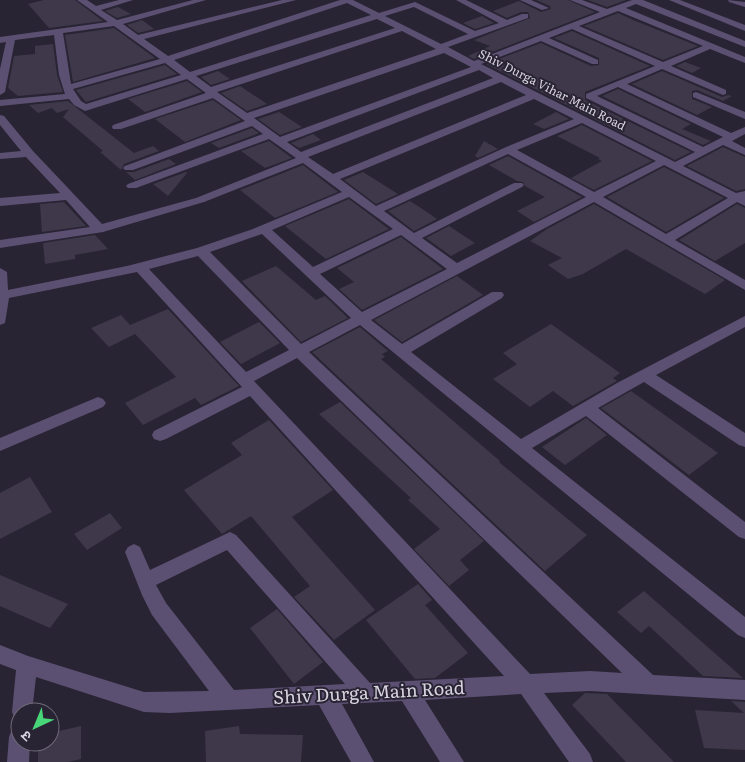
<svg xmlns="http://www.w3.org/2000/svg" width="745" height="762" viewBox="0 0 745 762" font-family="Literata,'Noto Sans Devanagari',serif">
  <rect width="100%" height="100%" fill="#292434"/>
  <path fill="#3e384a" d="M44,0H75L103,21L49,28L28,4Z
    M536,0H568L595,12L474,59L468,56L490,46L474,40L530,18L528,12H521L507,18L493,11L519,1L541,12L551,9L550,6Z
    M588,0H626L607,7Z
    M118,7L131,14L117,18L105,11Z
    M618,13L633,20L698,46L663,60L584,26Z
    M482,16L494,23L475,29L463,23Z
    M142,20L154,29L138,33L127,25Z
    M114,28L155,58L73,82L65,35Z
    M572,31L650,66L585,92V100L691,152L675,160L486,64L541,43L591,66L599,65V58L554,38Z
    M53,44L57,75L63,92L18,96L8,88L14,56L35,54V46Z
    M685,62L701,68L692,73L676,66Z
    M165,65L177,74L86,102L76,90Z
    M218,71L230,79L211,85L201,77Z
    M662,71L722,97L728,95L732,96L723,101L697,90L692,91V99L712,107L697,115L632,84Z
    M187,81L202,92L145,112L128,99Z
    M240,86L267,104L247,111L221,93Z
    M618,89L691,124L682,129L711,141L703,145L602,96Z
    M213,100L241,120L185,142L155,119Z
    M68,101L134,153L153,146L159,151L124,164L121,170L100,152L103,151L63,117L69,109L57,113L52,108L38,113L29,105Z
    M279,112L302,127L280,135L258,119Z
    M556,112L569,119L544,129L533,124Z
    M582,125L652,161L594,190L571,178L602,161L598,159L600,158L557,136Z
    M252,128L259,133L219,148L211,143Z
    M313,134L321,140L299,148L291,143Z
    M269,141L292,158L265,168L241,151Z
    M484,141L498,149L478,158L475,156Z
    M723,147L745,157V189L736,191L687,166Z
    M508,156L582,197L534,222L517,211L545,197L525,186L523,182L517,181L489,165Z
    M169,159L176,164L135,180L126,172H134Z
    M303,165L338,192L275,218L240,190Z
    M664,167L724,198L666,232L607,197Z
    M186,172L187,173L168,196L153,184Z
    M363,172L398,194L376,204L344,180Z
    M349,199L389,229L326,259L285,226Z
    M410,201L424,210L437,219L414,231L388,211Z
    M64,202L86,226L42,232L40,204Z
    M594,204L725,280L705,294L626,249L583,274L568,279L548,265L562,258L530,241L547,229Z
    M737,204L745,208V243L715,261L679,240Z
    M449,226L475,243L451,256L426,238Z
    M95,235L108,249L75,255V259L45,264L43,243Z
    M401,237L443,269L362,310L339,289L354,282L337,268Z
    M276,266L316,300L325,296L348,318L301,342L242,281Z
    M457,276L483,295L402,342L374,320Z
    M168,309L239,386L201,405L195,398L143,425L125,403L176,377L135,334L109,347L91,328L121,315L130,325Z
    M259,322L280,343L241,364L220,342Z
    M551,324L620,373L613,378L617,381L573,406L553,391L530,407L493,379L517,364L503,353Z
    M360,327L388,351L382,354L385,357L381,359L500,461L499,462L587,535L545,571L312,352Z
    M631,391L718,453L689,475L601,408Z
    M340,402L484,541L460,560L469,570L449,586L414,549L440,529L408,500L411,498L319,414Z
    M586,418L607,435L565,465L542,447Z
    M269,420L333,490L292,517L375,610L334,640L294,597L310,586L251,516L222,534L184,490L242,455L231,443Z
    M30,477L52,512L0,539V493Z
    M110,513L122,528L87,550L74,534Z
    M0,575L68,604L50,628L0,606Z
    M418,584L432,600L425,605L468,653L435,678L415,679L366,620Z
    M644,591L743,678L703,676L649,626L641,633L617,612Z
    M277,609L323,662L294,684L250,628Z
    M585,693L607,694L674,762H626L572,705Z
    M731,701L745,702V750L704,748L695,710L744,713Z
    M81,726V759L68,762H38V742H50V733Z
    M239,726L240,734L303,735L301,762H206L205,731Z"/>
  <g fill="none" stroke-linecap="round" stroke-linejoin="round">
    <path fill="#5c5072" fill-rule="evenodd" d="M77,0H87L96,6L119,0H133L101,10L117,20L193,0H206L123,24L138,35L282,0H296L144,39L168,56L340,0H353L379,13L415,2L475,31L499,23L456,0H466L507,20L522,14H528V18L448,47L474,61L600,12L570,0H582L607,9L632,0H643L745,41V47L636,4L626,8L745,57V63L710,49L671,66L726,90V94L723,95L662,69L627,84L731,133L745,127V134L732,141L745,148V155L723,145L683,166L736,193L745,191V206L737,202L675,240L745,280V290L594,202L371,320L402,344L492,292H502L504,295L502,298L411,352L521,439L617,383L745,316V327L656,375L745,433V447L739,445L644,382L598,408L745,522V539L739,537L586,416L532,448L745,617V638L738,635L360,325L309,352L653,675L745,680V700L590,691L544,693L590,754L593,762H569L521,694L425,700L464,762H440L402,701L342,704L374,762H351L319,705L170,713L144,712L36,677L32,712H20V722L15,719L12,712L16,670L0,664V645L28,656L144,692L209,691L152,615L142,595L125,552L128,547L134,544L140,547L150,570L230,532L236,535L370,683L504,676L250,396L166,439L160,441L154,439L152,435L154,431L242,387L137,272L9,298L5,323L0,325V268L7,272L8,290L127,266L197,248L253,229L342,192L303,163L204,202L103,232L0,248V240L90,227L66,200L0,206V198L60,193L26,157L0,159V153L21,151L0,125V115L4,116L33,151L102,224L196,198L296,158L269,139L136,188H128L126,186L128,184L263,134L252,126L133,170H125L123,168L125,166L245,121L213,98L121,129H113L112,127L113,125L206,93L187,79L85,111L74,105L69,99L0,106V100L65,94L59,75L54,35L15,40L5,92L0,95V69L6,42L0,43V37L108,22ZM347,3L371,15L190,72L174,60ZM414,7L468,34L441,44L385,16ZM618,11L703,46L663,62L579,26ZM377,19L395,28L211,87L196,76ZM114,26L160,59L71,84L63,33ZM572,29L655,66L586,94V98L695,152L675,162L481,64L541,41L592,64H598V60L549,38ZM402,31L436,49L247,113L217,92ZM444,53L471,67L280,137L254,118ZM165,63L181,75L86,104L81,101L73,89ZM479,70L493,78L301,152L287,142ZM501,82L526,95L333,174L308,157ZM618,87L723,137L703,147L597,96ZM534,99L574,119L504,148L376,206L340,179ZM582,123L656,161L594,192L517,150ZM508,154L586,197L457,263L422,238L522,187L524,185L522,183H514L414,233L384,211ZM664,165L728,198L666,234L603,197ZM349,197L393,229L313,267L272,230ZM262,234L351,318L301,344L210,252ZM401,235L447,269L362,312L320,274ZM198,256L289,350L246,372L149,269ZM297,358L622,673L590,671L530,674L254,381ZM227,550L345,684L234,690L166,603L156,585Z
      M520,0H531L549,8L542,10Z
      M669,0H680L745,25V31Z
      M728,0L745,2V7L729,2Z
      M696,92L745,112V119L693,97V93Z
      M98,397L103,399L106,403L103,407L0,451V438Z
      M20,726V742H30L29,762H7L9,737L12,729Z"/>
  </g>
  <g text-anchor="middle" stroke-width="4" stroke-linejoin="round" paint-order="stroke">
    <g font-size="12" fill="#d7d3de" stroke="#292434">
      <text transform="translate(552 90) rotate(27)" y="4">Shiv Durga Vihar Main Road</text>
    </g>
    <g font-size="18" fill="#d7d3de" stroke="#292434">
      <text transform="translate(369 693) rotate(-3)" y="6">Shiv Durga Main Road</text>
    </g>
  </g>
  <g transform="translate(35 727) rotate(224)"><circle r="24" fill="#292434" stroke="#6f6a78"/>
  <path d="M0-4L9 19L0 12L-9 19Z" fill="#48d778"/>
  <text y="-8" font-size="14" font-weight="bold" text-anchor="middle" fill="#d7d3de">उ</text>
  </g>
</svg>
